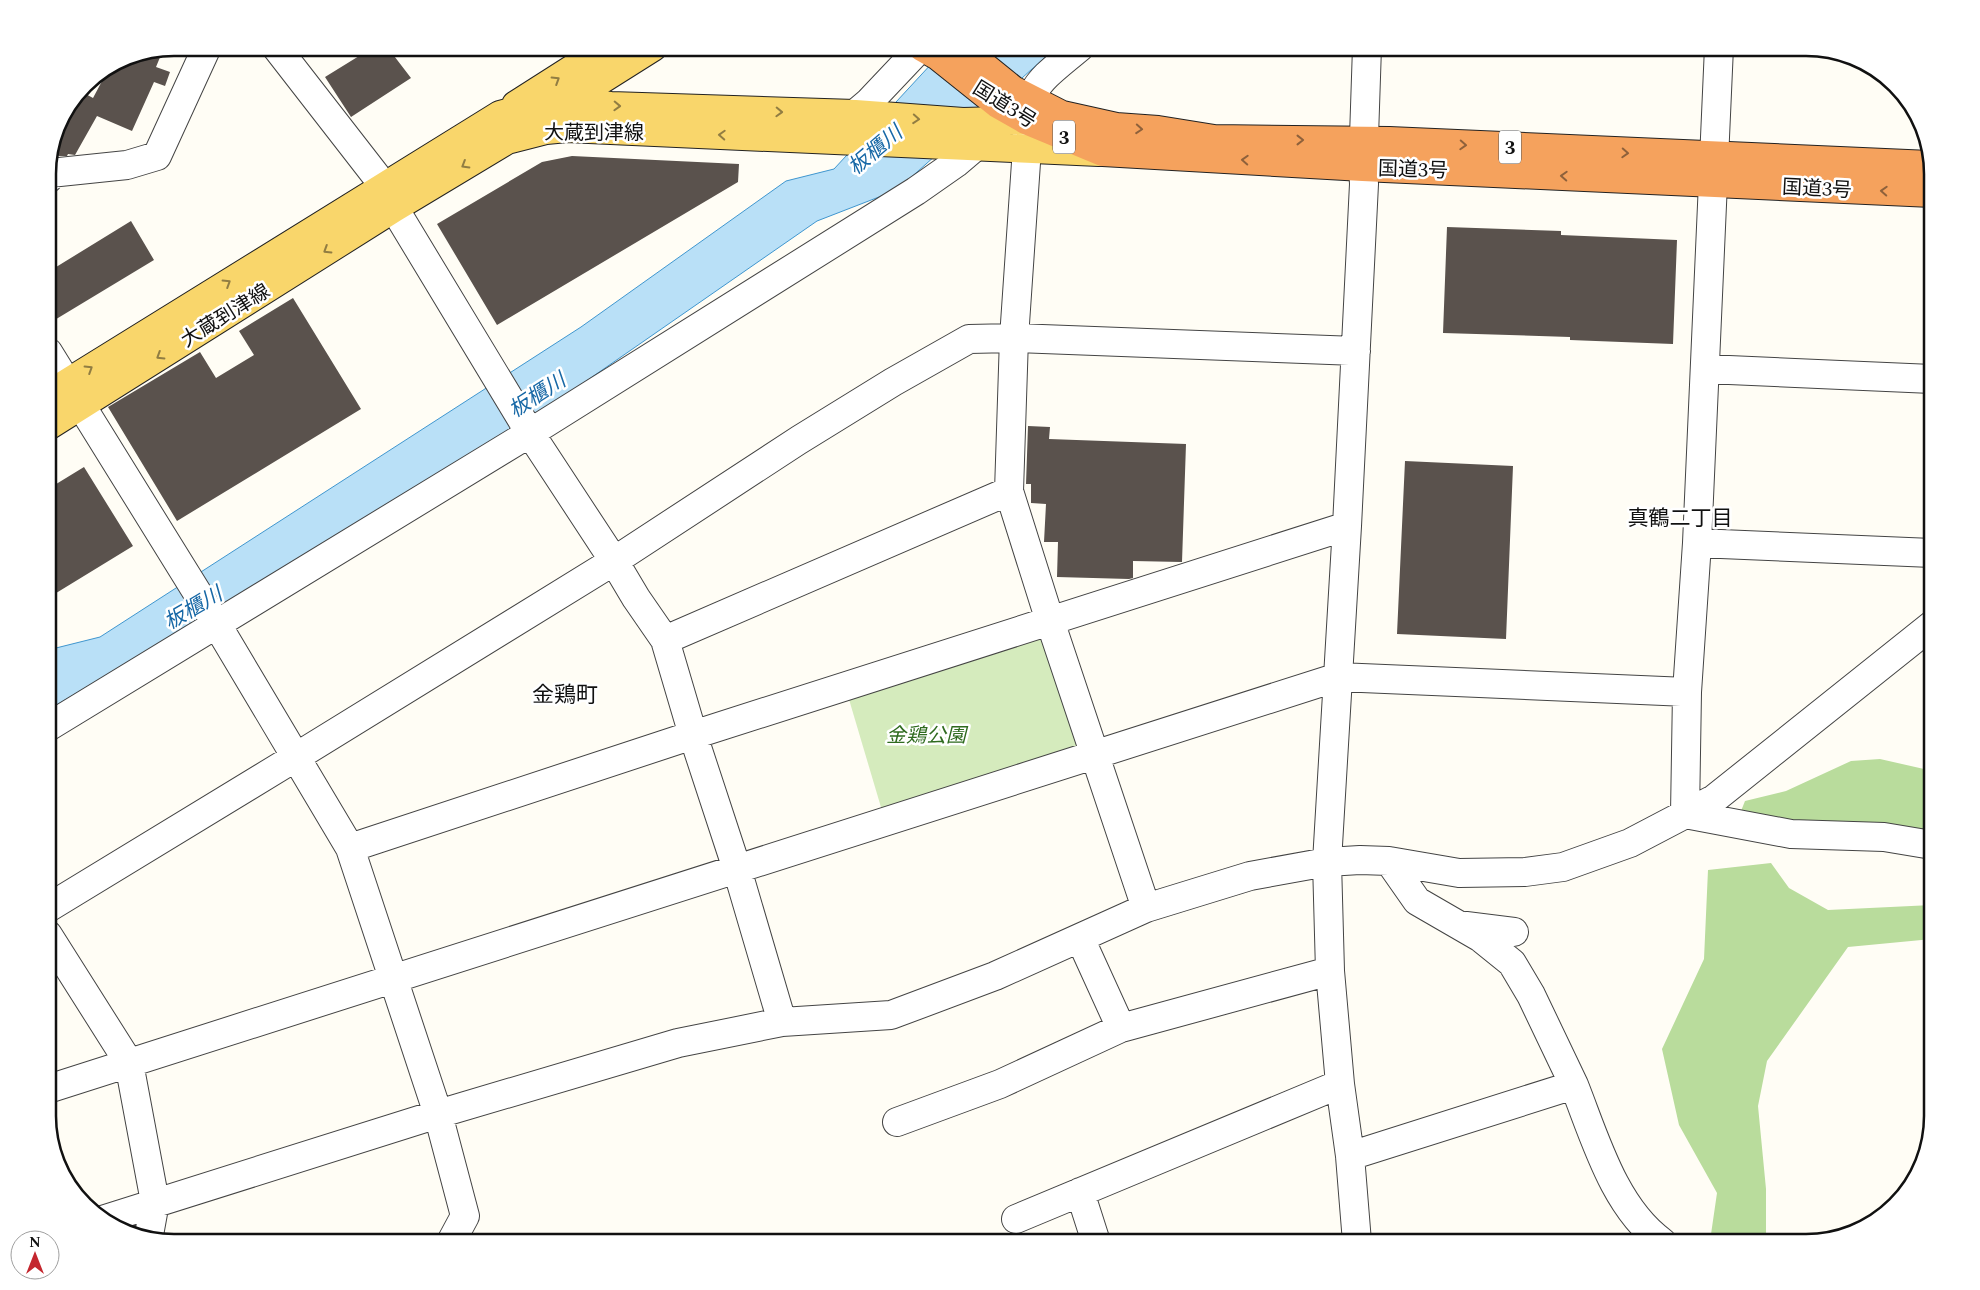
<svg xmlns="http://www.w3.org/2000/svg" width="1980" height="1290" viewBox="0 0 1980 1290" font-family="Spectral,'Noto Sans JP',serif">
  <rect width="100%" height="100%" fill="#fffdf5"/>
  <path fill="#d5ebbd" d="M1045,633L1082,748L883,814L848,696Z"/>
  <path fill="#b9dc9c" d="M1880,759L1924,769L1932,775V833L1739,816L1745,801L1786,791L1851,761Z
    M1771,863L1789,888L1828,910L1932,905V939L1848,947L1767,1061L1758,1106L1766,1189V1242H1713L1710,1241L1717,1193L1679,1125L1662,1049L1704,959L1708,870Z"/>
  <path fill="#b9e0f7" stroke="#3f96cf" d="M946,48H1052L1051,52L897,190L817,221L484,452L48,710V650L100,637L581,327L786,181L834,169Z"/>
  <path fill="#5a524d" d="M372,48H388L411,78L351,117L325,77Z
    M163,50L156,67L170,72L165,86L154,82L132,131L97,116L75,155L68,154L67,156H59L51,151L57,127L64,130L82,92L93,98L109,68L126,57Z
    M572,156L739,164L738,182L497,325L437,224L542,162Z
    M131,221L154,260L48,324V272Z
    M1447,227L1561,231V235L1677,240L1673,344L1570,340V337L1443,333Z
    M293,298L361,409L177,521L108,407L200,352L216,378L254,355L239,331Z
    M1028,426L1050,427L1049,439L1186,444L1182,562L1133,561V578L1129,579L1057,577L1058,542H1044L1046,504L1031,503V484H1026Z
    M1405,461L1513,466L1506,639L1397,634Z
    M84,467L133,546L48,598V489Z"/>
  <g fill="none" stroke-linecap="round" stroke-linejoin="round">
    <defs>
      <path id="minor" d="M276,47L384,186L394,208L530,433L614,561L636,598L665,640L693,735L737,869L782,1022
        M1080,47C1036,84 1024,87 1027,148L1014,338L1009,491L1050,621L1146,908
        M855,114L868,103L921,47
        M48,179L50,173L127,165L157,156L207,47
        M48,352L216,623L350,848L438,1114L465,1216L451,1242
        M1706,369L1932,379
        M1697,543L1932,553
        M665,640L1009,491
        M48,727L530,433L916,191L956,163L976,146L991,138
        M1685,814L1687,692L1697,543L1719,47
        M1685,814L1791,834L1884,837L1932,845
        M350,848L693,735L1347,526
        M1389,861L1417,901L1481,938L1512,963L1531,995L1574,1085
        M48,908L296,757L614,561L799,440L893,382L969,339L1014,338L1356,351
        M1466,926L1514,932
        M48,935L129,1063L155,1202L149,1235
        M1080,938L1121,1028
        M48,1089L1338,677L1687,692
        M897,1122L1000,1084L1121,1028L1330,971
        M1350,1156L1574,1085C1595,1138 1614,1207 1662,1242
        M1080,1192L1096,1242
        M1016,1219L1340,1084
        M102,1220L438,1114L678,1043L782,1022L891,1015L995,976L1146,908L1250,876L1327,862L1360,860L1389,861L1459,873L1525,872L1563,867L1630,843L1714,799L1932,625
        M1357,1242L1350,1156L1340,1084L1330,971L1327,862L1347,526L1364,184L1363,167L1367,47"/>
      <path id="major" d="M516,105L607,47
        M561,105L653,47
        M48,395L500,115L536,105L565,102L611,106L855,114L963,122L1037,120
        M48,426L394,208L507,140L546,130L567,128L1099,152"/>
      <path id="highway" d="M922,47L938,56L998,104L1026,120L1103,152L1363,167L1932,193
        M960,47L1013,90L1062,115L1116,127L1158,130L1214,139L1389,141L1930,165"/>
    </defs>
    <use href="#minor" stroke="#444" stroke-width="30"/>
    <use href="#major" stroke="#222" stroke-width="30"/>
    <use href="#highway" stroke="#222" stroke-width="30"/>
    <use href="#minor" stroke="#fff" stroke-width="28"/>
    <use href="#major" stroke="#f9d66b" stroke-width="28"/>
    <use href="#highway" stroke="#f5a25d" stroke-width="28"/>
  </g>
  <defs><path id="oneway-chevron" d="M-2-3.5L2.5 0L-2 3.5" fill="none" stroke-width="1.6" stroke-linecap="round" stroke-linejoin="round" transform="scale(1.25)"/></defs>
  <g stroke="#917d42">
    <use href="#oneway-chevron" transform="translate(556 80) rotate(-32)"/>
    <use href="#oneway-chevron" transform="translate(617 106) rotate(2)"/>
    <use href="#oneway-chevron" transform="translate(779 112) rotate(2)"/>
    <use href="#oneway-chevron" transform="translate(916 119) rotate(4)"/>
    <use href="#oneway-chevron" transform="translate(722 135) rotate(-177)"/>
    <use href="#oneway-chevron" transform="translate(465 165) rotate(149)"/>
    <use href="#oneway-chevron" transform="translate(327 250) rotate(148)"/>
    <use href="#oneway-chevron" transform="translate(227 283) rotate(-32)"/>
    <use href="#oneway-chevron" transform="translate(160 356) rotate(148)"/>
    <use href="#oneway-chevron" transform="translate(89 369) rotate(-32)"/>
  </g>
  <g stroke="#8e613b">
    <use href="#oneway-chevron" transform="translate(1139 129) rotate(4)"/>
    <use href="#oneway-chevron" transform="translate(1300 140)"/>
    <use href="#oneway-chevron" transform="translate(1463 145) rotate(3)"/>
    <use href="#oneway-chevron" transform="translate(1625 153) rotate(3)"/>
    <use href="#oneway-chevron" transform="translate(1245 160) rotate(-177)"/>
    <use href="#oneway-chevron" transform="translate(1564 176) rotate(-177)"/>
    <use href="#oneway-chevron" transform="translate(1884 191) rotate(-177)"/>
  </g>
  <g text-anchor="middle" stroke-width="5" stroke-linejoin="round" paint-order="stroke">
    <g fill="#fff" stroke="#585858" stroke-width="1">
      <rect x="1053" y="120.5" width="22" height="33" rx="4"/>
      <rect x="1499" y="130.5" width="22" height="33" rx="4"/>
    </g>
    <g font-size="19" font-weight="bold" fill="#111">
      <text x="1064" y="144">3</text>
      <text x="1510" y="154">3</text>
    </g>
    <g font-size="20" fill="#111" stroke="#fff">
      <text transform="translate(1005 104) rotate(32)" y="7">国道3号</text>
      <text x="594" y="139">大蔵到津線</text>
      <text transform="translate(1413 169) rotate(2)" y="7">国道3号</text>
      <text transform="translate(1817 188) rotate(3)" y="7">国道3号</text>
      <text transform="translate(225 315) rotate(-32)" y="7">大蔵到津線</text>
    </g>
    <g font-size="20" font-style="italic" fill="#2f6b1f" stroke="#fff">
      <text x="926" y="742">金鶏公園</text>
    </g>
    <g font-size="21" font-style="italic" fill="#1768a6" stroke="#fff">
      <text transform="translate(875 150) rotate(-40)" y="7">板櫃川</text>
      <text transform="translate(537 395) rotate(-33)" y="7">板櫃川</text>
      <text transform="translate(193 608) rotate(-30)" y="7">板櫃川</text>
    </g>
    <g font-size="21" fill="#111" stroke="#fff">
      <text x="1680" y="525">真鶴二丁目</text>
    </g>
    <g font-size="22" fill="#111" stroke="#fff">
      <text x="565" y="702">金鶏町</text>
    </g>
  </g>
  <path d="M0 0H1980V1290H0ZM174 56H1806A118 118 0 0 1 1924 174V1116A118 118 0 0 1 1806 1234H174A118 118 0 0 1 56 1116V174A118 118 0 0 1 174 56Z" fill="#fff" fill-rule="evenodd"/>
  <path fill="none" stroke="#111" stroke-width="2.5" d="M174 56H1806A118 118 0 0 1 1924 174V1116A118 118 0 0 1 1806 1234H174A118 118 0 0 1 56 1116V174A118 118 0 0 1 174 56Z"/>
  <g transform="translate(35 1255)"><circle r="24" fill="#ffffff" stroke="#a0a0a0"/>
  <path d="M0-4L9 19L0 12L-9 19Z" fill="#c4262e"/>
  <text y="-8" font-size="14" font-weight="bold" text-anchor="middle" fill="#111111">N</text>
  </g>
</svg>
